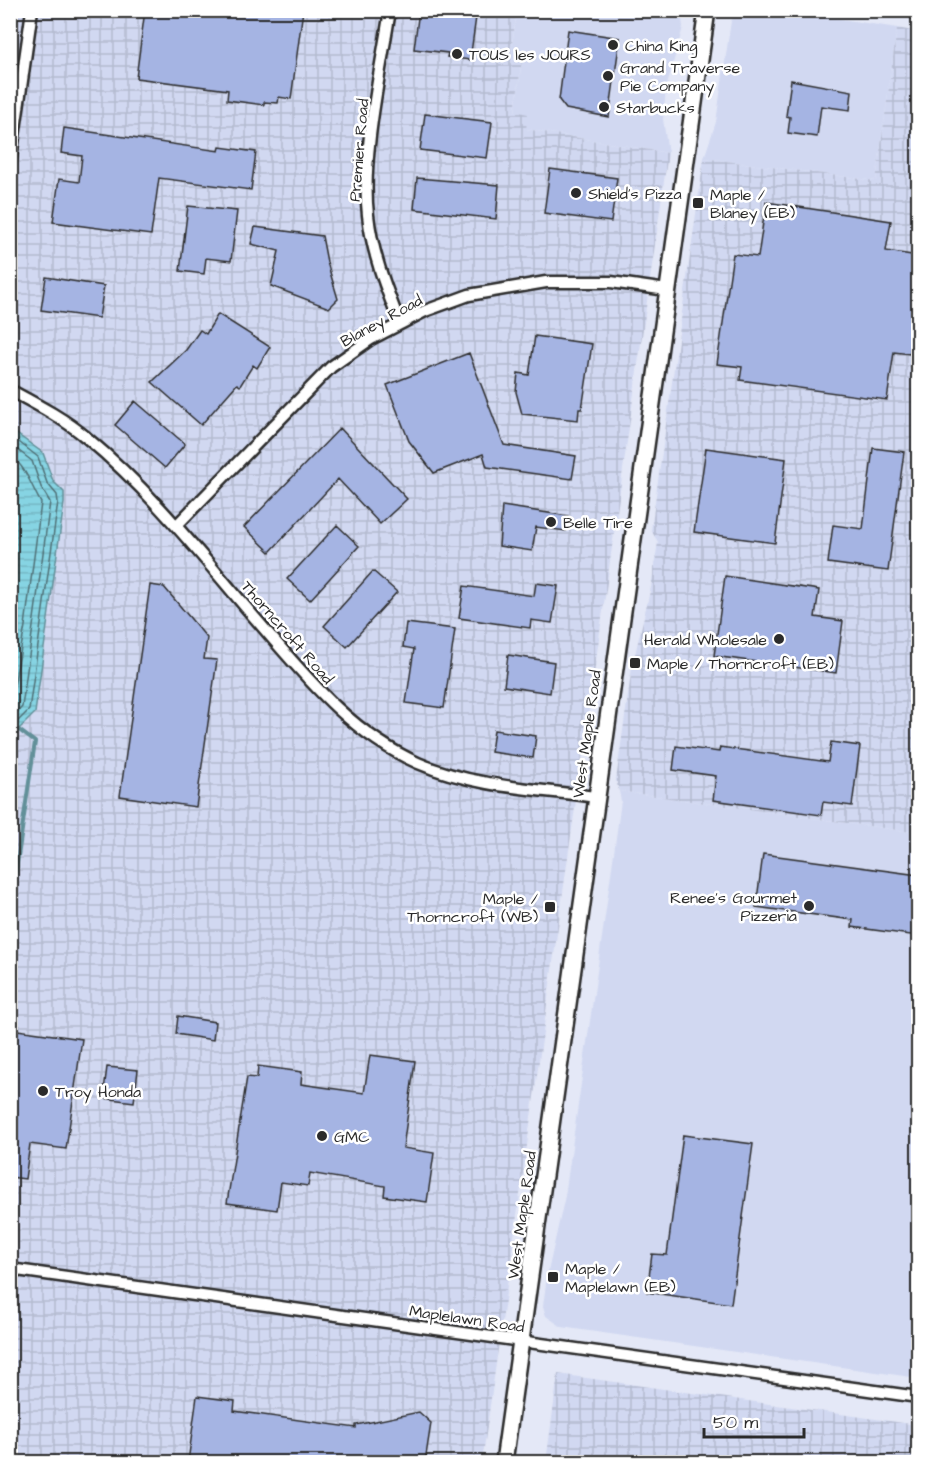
<svg xmlns="http://www.w3.org/2000/svg" width="929" height="1473" viewBox="0 0 929 1473" font-family="'Architects Daughter',sans-serif">
  <defs>
    <pattern id="industrial-grid" width="8" height="8" patternUnits="userSpaceOnUse" patternTransform="scale(1.5)"><rect width="8" height="8" fill="#d1d8f1"/><path d="M0 4h8M4 0v8" fill="none" stroke="#b4bacf"/></pattern>
    <pattern id="water-rules" width="6" height="5" patternUnits="userSpaceOnUse" patternTransform="scale(1.5)"><rect width="6" height="5" fill="#86d4e3"/><path d="M0 2.5h6" fill="none" stroke="#74b6c3"/></pattern>
  </defs>
  <rect width="100%" height="100%" fill="#e4e8f7"/>
  <filter id="ink" filterUnits="userSpaceOnUse"><feTurbulence type="fractalNoise" baseFrequency=".0167" numOctaves="2"/><feDisplacementMap in="SourceGraphic" scale="12" xChannelSelector="R" yChannelSelector="G"/><feConvolveMatrix kernelMatrix="1 2 1 2 8 2 1 2 1" color-interpolation-filters="sRGB"/></filter>
  <g filter="url(#ink)">
    <path fill="#d1d8f1" d="M517,11H681L683,27L666,89L663,119L668,153L526,129L515,112L522,60L510,59Z
      M737,11H791L897,28L876,181L704,158L716,122L731,21Z
      M619,791L918,833V1378L575,1329L562,1327L546,1316L543,1306L547,1276L565,1196L613,860L621,801Z"/>
    <path fill="url(#industrial-grid)" d="M10,11H517L510,58L522,60L515,111L528,114L526,129L668,153L482,1462H11Z
      M897,28L918,32V833L619,791L616,780L632,667L651,587L658,542L651,530L704,158L876,181Z
      M558,1374L918,1425V1462H546Z"/>
    <path fill="url(#water-rules)" stroke="#629099" stroke-width="1.5" d="M10,429L43,453L53,481L64,492V503L35,713L11,737Z"/>
    <g fill="none" stroke-linecap="round" stroke-linejoin="round">
      <path stroke="#4f6f75" stroke-width="1.5" d="M10,435L38,457L47,483L57,495L58,502L29,710L10,729
        M10,444L32,461L41,487L50,502L22,707L10,720
        M10,455C27,468 31,486 41,503L25,626L10,708"/>
      <path stroke="#629099" stroke-width="4" d="M10,910L35,742L19,730"/>
    </g>
    <path fill="#a5b4e3" stroke="#2b2b2b" stroke-width="1.5" d="M145,10H303L291,99L279,97L278,103L264,102V105L227,100L228,90L136,78Z
      M419,10H477L470,60L447,57L448,53L414,49Z
      M568,30L620,38L609,117L566,109L559,100Z
      M791,80L852,91L850,110L821,106L817,137L788,133L790,117L786,116Z
      M425,114L492,122L487,158L420,150Z
      M64,128L219,151L220,147L256,152L251,190L159,178L151,235L53,222L59,179L79,182L82,156L61,153Z
      M550,169L617,178L611,222L544,213Z
      M417,178L499,185L496,219L414,209Z
      M766,202L891,221L886,251L918,256V305H916L910,354L894,352L887,400L740,380L742,367L717,364L733,254L758,257Z
      M188,206L237,211L231,261L206,258L204,274L180,271Z
      M255,227L322,236L327,262L338,299L329,308L271,286L279,251L251,244Z
      M46,277L104,286L99,318L41,310Z
      M218,314L270,347L257,368L253,365L240,386L237,384L201,425L152,382L186,350L200,330L206,334Z
      M535,336L592,344L582,409H579L578,420L522,414L516,392L518,373L529,375Z
      M469,353L504,445L576,456L572,479L487,467L483,454L434,473L409,441L387,385Z
      M135,401L185,444L165,468L115,425Z
      M340,428L407,499L380,524L338,479L270,552L244,527Z
      M706,448L786,459L775,543L694,532Z
      M873,448L904,452L888,571L828,563L833,525L863,529Z
      M502,506L568,516L566,531L536,527L532,551L499,546Z
      M337,525L359,546L310,600L287,579Z
      M373,571L397,592L347,647L324,626Z
      M725,576L819,590L815,617L843,621L836,673L714,656Z
      M536,583L558,586L552,623L531,620L530,628L459,618L464,586L534,596Z
      M150,585L164,587L207,638L204,659L217,660L196,807L120,796Z
      M406,623L455,629L444,708L406,703L414,649L403,647Z
      M508,655L554,662L550,693L504,686Z
      M494,730L536,736L533,758L491,752Z
      M831,742L860,746L852,806L823,802L821,815L713,800L716,776L673,770L676,746L719,752L720,747L828,762Z
      M763,854L918,875V936L852,927L853,920L756,907Z
      M178,1016L215,1022L213,1040L176,1034Z
      M10,1029L82,1039L66,1149L30,1144L25,1179L10,1177Z
      M370,1055L415,1061L403,1148L434,1153L427,1202L384,1196L385,1186L310,1173L308,1186L281,1182L277,1210L227,1203L247,1077L257,1078L258,1066L302,1072L301,1084L364,1093Z
      M107,1067L138,1070L134,1102L103,1098Z
      M683,1135L753,1144L731,1304L647,1292L652,1254L667,1255Z
      M197,1396L235,1401L234,1411L356,1428V1425L419,1412L431,1423L425,1462H188Z"/>
    <g fill="none" stroke-linecap="round" stroke-linejoin="round">
      <defs>
        <path id="minor" d="M390,10C381,70 361,156 368,215C372,253 386,288 400,324
          M10,165L32,10
          M10,390C36,404 65,419 87,438C150,490 201,555 254,617C303,673 348,732 418,763C474,787 536,789 596,797
          M176,526L331,367L371,339L425,311L469,295L546,282H611L667,290
          M10,1269L918,1397"/>
        <path id="secondary" d="M915,10L918,11
          M504,1462L707,10"/>
      </defs>
      <use href="#minor" stroke="#2b2b2b" stroke-width="15"/>
      <use href="#secondary" stroke="#2b2b2b" stroke-width="20"/>
      <use href="#minor" stroke="#fff" stroke-width="10"/>
      <use href="#secondary" stroke="#fff" stroke-width="15"/>
    </g>
  </g>
  <g fill="#2b2b2b" stroke="#fff" stroke-width="2">
    <circle cx="613" cy="45" r="6"/>
    <circle cx="457" cy="54" r="6"/>
    <circle cx="608" cy="76" r="6"/>
    <circle cx="604" cy="107" r="6"/>
    <circle cx="576" cy="193" r="6"/>
    <rect x="692" y="197" width="12" height="12" rx="3"/>
    <circle cx="551" cy="522" r="6"/>
    <circle cx="779" cy="639" r="6"/>
    <rect x="629" y="657" width="12" height="12" rx="3"/>
    <circle cx="809" cy="906" r="6"/>
    <rect x="544" y="901" width="12" height="12" rx="3"/>
    <circle cx="43" cy="1091" r="6"/>
    <circle cx="322" cy="1136" r="6"/>
    <rect x="547" y="1271" width="12" height="12" rx="3"/>
  </g>
  <g text-anchor="middle" stroke-width="5" stroke-linejoin="round" paint-order="stroke">
    <g font-size="16" fill="#2b2b2b" stroke="#fff" text-anchor="start">
      <text x="625" y="51">China King</text>
      <text x="469" y="60">TOUS les JOURS</text>
      <text x="620" y="73">Grand Traverse<tspan x="620" dy="18">Pie Company</tspan></text>
      <text x="616" y="113">Starbucks</text>
      <text x="588" y="199">Shield's Pizza</text>
      <text x="710" y="200">Maple /<tspan x="710" dy="18">Blaney (EB)</tspan></text>
      <text x="563" y="528">Belle Tire</text>
      <text x="767" y="645" text-anchor="end">Herald Wholesale</text>
      <text x="647" y="669">Maple / Thorncroft (EB)</text>
      <text x="797" y="903" text-anchor="end">Renee's Gourmet<tspan x="797" dy="18">Pizzeria</tspan></text>
      <text x="538" y="904" text-anchor="end">Maple /<tspan x="538" dy="18">Thorncroft (WB)</tspan></text>
      <text x="55" y="1097">Troy Honda</text>
      <text x="334" y="1142">GMC</text>
      <text x="565" y="1274">Maple /<tspan x="565" dy="18">Maplelawn (EB)</tspan></text>
    </g>
    <g font-size="16" fill="#2b2b2b" stroke="#fff">
      <text transform="translate(358 150) rotate(-85)" y="6">Premier Road</text>
      <text transform="translate(381 320) rotate(-29)" y="6">Blaney Road</text>
      <text transform="translate(288 632) rotate(49)" y="6">Thorncroft Road</text>
      <text transform="translate(586 734) rotate(-82)" y="6">West Maple Road</text>
      <text transform="translate(521 1215) rotate(-82)" y="6">West Maple Road</text>
      <text transform="translate(467 1318) rotate(8)" y="6">Maplelawn Road</text>
    </g>
  </g>
  <rect width="929" height="1473" fill="none" stroke="#fff" stroke-width="36"/>
  <rect x="18" y="18" width="893" height="1437" fill="none" stroke="#2b2b2b" stroke-width="2" filter="url(#ink)"/>
  <path d="M704 1428v9h100v-9" fill="none" stroke="#2b2b2b" stroke-width="3"/>
  <text x="713" y="1428" font-size="18" fill="#2b2b2b" stroke="#ffffff" stroke-width="4.5" paint-order="stroke">50 m</text>
</svg>
